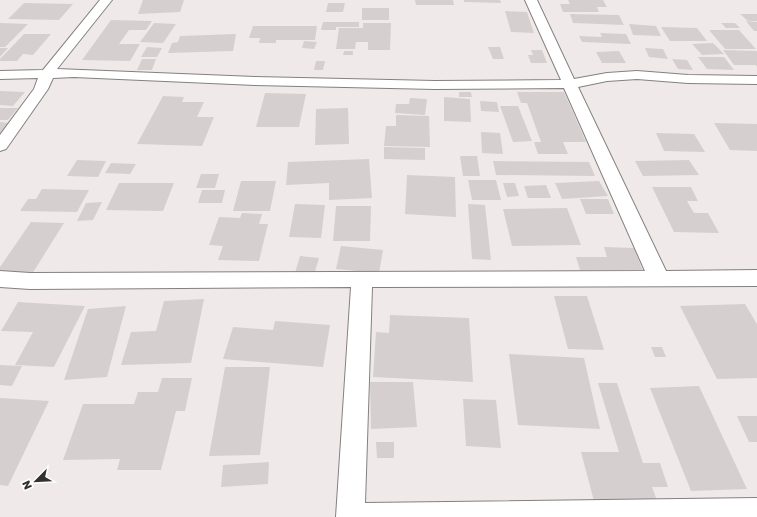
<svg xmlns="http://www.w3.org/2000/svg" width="757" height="517" viewBox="0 0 757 517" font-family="'Golos Text',sans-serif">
  <rect width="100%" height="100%" fill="#efeae9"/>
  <path fill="#d5d0cf" d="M143,0H184L180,12L138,14Z
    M415,0H453L454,5H416Z
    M464,0H500L501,3L464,2Z
    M568,0H603L607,7H597L599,12H563L560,4H570Z
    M24,3L73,4L59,20L8,19Z
    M328,3H345L343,12H326Z
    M362,8H389V20H362Z
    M505,11L527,12L534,33L511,32Z
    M570,14L619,15L624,25L573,23Z
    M740,14H757V21H748Z
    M111,20L152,21L146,30H129L119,44H140L130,61L82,60Z
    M746,21L757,22V31H754Z
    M323,22H359V27H336V30H321Z
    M0,23L28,24L5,47H0Z
    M154,23L176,24L163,43L140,42Z
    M363,23H391L390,50H368V42H356L355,49H336L339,28H363Z
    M721,23H735L740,28H726Z
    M629,24L656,26L661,36L633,35Z
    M253,26H317L315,40H276V43H259L260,38H249Z
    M661,27L697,28L707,41H670Z
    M709,30H739L756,49H725Z
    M600,33L626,34L631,44L582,42L579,36L602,37Z
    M24,34H51L33,55L23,54L17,61H0V59Z
    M236,34L233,51L168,53L172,43L178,42L180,36Z
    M304,41L317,42L314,49L302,48Z
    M713,43L724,54L702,55L692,44Z
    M147,47L162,48L157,57H141Z
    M488,47H500L504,59H493Z
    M0,48H8L0,57Z
    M645,48L663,49L668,59L649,57Z
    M531,50H542L547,63H531L528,55H533Z
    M723,50L757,51V67L756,65H734Z
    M344,51H353V55H343Z
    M619,51L626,63H602L596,52Z
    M698,57H724L734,70L707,69Z
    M142,59H156L152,70H137Z
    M672,59L687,60L693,70L678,69Z
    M316,61H325L323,70H314Z
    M0,91L25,92L13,106L0,105Z
    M459,92H471L472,97H459Z
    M517,92H564L586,142H563L568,154H538L534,142H541L527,103H521Z
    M265,93L306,94L299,127H256Z
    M163,96L184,97L182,102H204L197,117H214L202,146L137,144Z
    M444,97L470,99L471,122L444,121Z
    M410,98L427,99L425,115L395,113L396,104H409Z
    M480,101L497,102L499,112L481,111Z
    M500,106H518L532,141L513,142Z
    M0,108H18L8,120H0Z
    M348,108L349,144L315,145L316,109Z
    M396,115L429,116L430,147L384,146L386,126H396Z
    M0,122L10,123L0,133Z
    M714,123L757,124V151L730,150Z
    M481,132L500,133L503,154L482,153Z
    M656,133L694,134L705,152L664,151Z
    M384,147L425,148V160L384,159Z
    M460,156H477L480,176H463Z
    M369,159L372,198L329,200V183L286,185L288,162Z
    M77,160L106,161L98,177L67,176Z
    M689,160L699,175L643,176L635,161Z
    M493,161L589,162L595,176L496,175Z
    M111,163L136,164L130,174L105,173Z
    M201,174H219L215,188H196Z
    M407,175L455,177L456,217L405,214Z
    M468,180H496L501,200H472Z
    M241,181H276L270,211H233Z
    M599,181L608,196L562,199L555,183Z
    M119,183H174L163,211L106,210Z
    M503,183H515L519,196L507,197Z
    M546,185L551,198H528L524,186Z
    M652,187H691L698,201H687L694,213H708L719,233L674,232Z
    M42,189L89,190L77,212L20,211L28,199H36Z
    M202,190H225L222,203H198Z
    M580,199H608L614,214H586Z
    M102,202L93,220L77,221L86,203Z
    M295,204L325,205L321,238L289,237Z
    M468,204L485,205L491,260L472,259Z
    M336,206H371L370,241H333Z
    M567,208L581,245L512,246L503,209Z
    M242,213L262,214L259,224H268L259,261L218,260L223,246L209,245L219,217L240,218Z
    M31,222L64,223L32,274L0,273V267Z
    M341,246L383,250L379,273L336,269Z
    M604,247L634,248L643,271L580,270L576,257H607Z
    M300,256L319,258L314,275L295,273Z
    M554,296H587L604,350L568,349Z
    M204,299L191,363L121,365L131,332L156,331L164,301Z
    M18,302L85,306L54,367L15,365L33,332L1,331Z
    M745,304L757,324V378L717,379L680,306Z
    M126,306L107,377L64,380L88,309Z
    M390,315L469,318L473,382L373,377L376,332L389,333Z
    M275,321L330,325L323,367L223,359L233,327L273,330Z
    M651,347H662L666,357H655Z
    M509,354L584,358L600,429L518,425Z
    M0,365L22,366L12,386L0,385Z
    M225,367H270L260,455L209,456Z
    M162,378H192L185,411H176L161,470H117L120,459L63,460L83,404H134L138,392H158Z
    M370,382H413L417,427L371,429Z
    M598,383H617L643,463H660L668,487H652L659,506L595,505L581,452H619Z
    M699,386L747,489L691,491L650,388Z
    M0,398L49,401L8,486L0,485Z
    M463,399L496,400L501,448L466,446Z
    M737,416H757V442H749Z
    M376,442H394V458H377Z
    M269,462L268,484L221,487L223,465Z"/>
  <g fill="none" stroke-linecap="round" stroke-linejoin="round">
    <defs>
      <path id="minor" d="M100,0H112L57,69L255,77L435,81L561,80L525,0H537L574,79L607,73L637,71L688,75L757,76V84L688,83L637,79L607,81L578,87L666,271L757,270V286L372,287L365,503L757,498V517H336L351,287L30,289L0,287V271L30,273L645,271L564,88L435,89L255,85L74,77L53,78L48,89L6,149L0,151V135L34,89L38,78L0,79V71L43,70Z"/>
    </defs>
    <use href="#minor" stroke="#84807f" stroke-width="2"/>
    <use href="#minor" fill="#fff" fill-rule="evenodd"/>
  </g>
  <g transform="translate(36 481) rotate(246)" stroke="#ffffff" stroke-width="3" paint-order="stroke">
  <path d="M0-3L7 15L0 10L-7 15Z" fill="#333130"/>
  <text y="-6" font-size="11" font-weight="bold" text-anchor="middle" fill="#333130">N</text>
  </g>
</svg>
